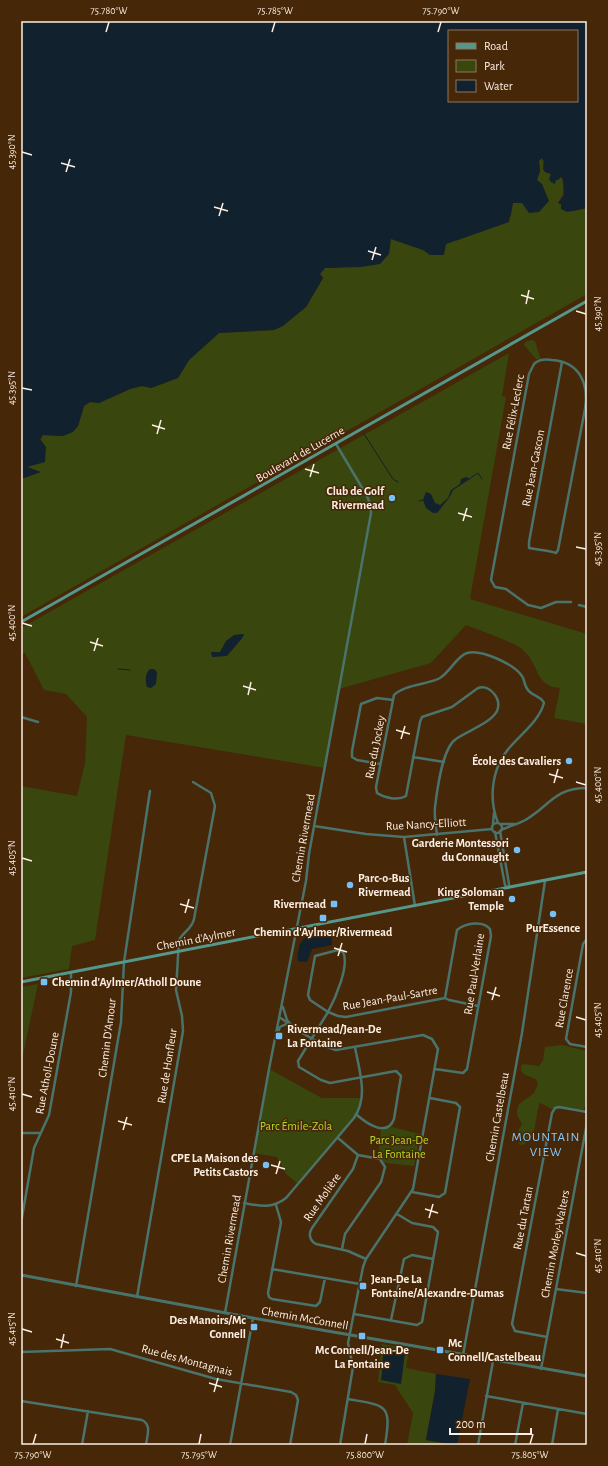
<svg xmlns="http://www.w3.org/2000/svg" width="608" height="1466" viewBox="0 0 608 1466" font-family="'Alegreya Sans',sans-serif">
  <rect width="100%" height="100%" fill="#462707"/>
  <path fill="#39460d" d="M542,158L545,172L551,174L556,180L561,177C566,186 564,195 558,203L574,211L587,208V294L21,617V479L40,472L27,467L43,435L63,436L78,426L84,406L90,402L99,403L130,389L142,386L151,388L178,378L189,360L219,333L274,330L306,307L323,278L320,274L325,268H337L390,238L423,250L430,255L446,244L486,230L511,216L513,203H522L545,191L537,180L540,171L539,161Z
    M531,340L535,341L541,360L536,359L524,345L525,342Z
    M509,353L502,396L506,397L470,599L587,634V724L554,718L560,688C534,686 540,665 523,650C516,643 478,630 466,625L431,663L339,689L325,768L126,735L95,940L72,946L69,969L21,978V786L77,796L85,763L87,717L66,694L44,690L25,653L21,654V628Z
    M38,984L21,1064V987Z
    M562,1045L587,1051V1093L584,1110L560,1106L552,1109L540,1103C534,1117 538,1145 519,1145L518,1131L522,1124L517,1115V1110L519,1104L534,1093L538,1084L536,1079L525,1075L521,1071V1066L523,1064L539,1066L543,1060L545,1047Z
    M269,1069L322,1098H362L357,1115L298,1184L286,1174L277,1157L253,1153Z
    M392,1127L420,1134L414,1166L385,1163L378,1156L381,1130Z
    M382,1344L409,1349L406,1368L436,1374L435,1391L426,1440L451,1445H407L413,1413L395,1385L378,1382Z"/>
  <path fill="#11212d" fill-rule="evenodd" d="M21,21H587V208L567,212L561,209V204L558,203L564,195L563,179L561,177L558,180H556L555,184L551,182L549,179L551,174L545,172L543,169L544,161L542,158L539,161L540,171L537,180L542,184L549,201L539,212L529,213L522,203H513L509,222L446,244L444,255H430L423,250L391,239L389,254L380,264L361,267L325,268L320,274L323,278L306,307L283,326L274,330L219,333L189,360L178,378L151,388L142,386L130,389L99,403L90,402L84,406L78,426L73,432L63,436L43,435L40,439L46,447L45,462L27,467L41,472L21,479ZM449,31H577V101H449Z
    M466,477L470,479L453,490L449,498L437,513H433L426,508L423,500L426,492L431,494L435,503L440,505L448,498L451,490L460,484L461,479Z
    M242,634H244L243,637L227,656L212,657L211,652H220L226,641L234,635Z
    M154,669L157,672L156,684L151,688L147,687C145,681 145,673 150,669Z
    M329,931L331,933L332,945L312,949L307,962L298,961C297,957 298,952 299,948C303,933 316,934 329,931Z
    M385,1350L405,1353L401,1384L381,1380C383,1372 381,1356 385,1350Z
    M436,1374L470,1379L457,1445L426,1440L435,1391Z"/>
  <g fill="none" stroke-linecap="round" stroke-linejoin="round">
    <path stroke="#11212d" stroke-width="1" d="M364,434L393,479L398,482
      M469,479L478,473L482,479
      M419,501L423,500
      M118,669L130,670"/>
    <path stroke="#4a736b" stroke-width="2.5" d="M562,362L529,542V548C538,550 547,550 556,553L558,550L585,409C589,384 580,362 552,360C545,359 539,359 534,364L529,374L491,580L495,587L506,589L528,605L541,608L556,602H571
      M579,605L587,607
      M21,717L38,722
      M413,757L444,762
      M380,764L357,760L352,757V751L361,704L377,698L393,700
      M492 828a5 5 0 1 1 10 0a5 5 0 1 1-10 0Z
      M493,824L494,813
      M500,824H515
      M314,826L366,834L404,837L492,829
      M501,830C509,826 519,824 527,819C550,805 555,788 587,788
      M500,831L509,884L508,888
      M495,832L505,885L507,888
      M437,835C436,826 434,816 435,807C437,791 442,748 456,739C467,731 491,723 497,711C502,699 490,684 478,688L452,707L422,717L420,722L406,796C398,801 385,798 377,793L376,787L394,695C406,684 427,685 440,678C450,672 457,656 467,653C481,649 514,664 522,676C525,680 524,686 528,690C532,696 541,696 544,703C539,721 522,733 510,747C492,767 488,798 498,823
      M404,837L415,906
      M587,939L583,944L566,1039L570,1044L587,1047
      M338,950L343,952C350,965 335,999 328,1012L310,1000L308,995L315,956Z
      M283,1007L287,1020L293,1027
      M279,1017L288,1023
      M277,1034L280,1027L286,1024L327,1047L336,1050L423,1035L432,1039L438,1049L413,1189L366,1259L363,1267L348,1343L353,1367L340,1445
      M435,1069L463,1073L467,1069L491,936L490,929C483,920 465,923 457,930L445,998
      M357,1115C366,1123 387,1138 394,1119L401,1076L396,1071L330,1083L321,1080L299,1067L298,1061L328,1012L338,1016L346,1017L445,998L449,1000L478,1006
      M21,1133H39
      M338,1138L358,1155L380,1159L385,1167L381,1182L345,1234L342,1249
      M358,1155L353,1169L312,1228C308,1234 310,1241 316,1244L348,1251L366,1259
      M412,1192L439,1197L445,1193L460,1107L456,1103L430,1098
      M244,1203C260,1206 272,1209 286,1198L354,1118C369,1097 359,1070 355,1047
      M276,1205L281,1222L268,1293L269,1297L272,1299L316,1306L320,1302L325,1278
      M21,1223L34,1148L49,1115L71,992V972
      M272,1269L360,1284
      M76,1286L121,1022L124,962L150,791
      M556,1289L587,1293
      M137,1297L183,1031L182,1016L176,990L179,940C183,932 192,929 194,919L215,806L211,793L193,782
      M225,1313L269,1069L306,881L309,854L371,513L370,504L367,496L336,444
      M354,1314L417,1325L422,1322L438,1232L433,1227L412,1223L397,1214
      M391,1320L404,1259L412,1255L433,1259
      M547,1337L515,1331L512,1324L552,1113L555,1108L559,1107L587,1112
      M21,1352L110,1349L216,1379L291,1392L296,1395L298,1400L290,1445
      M463,1355L522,1033L545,881
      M541,1369L587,1123
      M486,1396L587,1414
      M348,1399C386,1406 392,1403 385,1445
      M21,1401L142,1420C152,1425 147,1436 146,1445
      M82,1445L88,1411
      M230,1445L253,1318
      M478,1445L493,1361
      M515,1445L523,1403
      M552,1445L558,1409"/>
    <path stroke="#4a736b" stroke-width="3" d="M21,1275L253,1318L587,1376"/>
    <path stroke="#54988c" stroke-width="3" d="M21,622L587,301
      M21,982L587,872"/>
  </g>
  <path fill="none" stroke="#fceee3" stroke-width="1.5" d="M106,32L109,22M272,32L275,22M438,32L441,22M22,152L32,155M61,163L75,167M66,172L70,159M214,207L228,211M219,216L223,203M368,251L381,255M372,260L376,247M521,295L534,299M526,304L529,290M576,311L586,314M22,388L32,390M152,425L165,429M157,434L161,420M305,469L319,473M310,477L314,464M458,513L472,517M463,521L467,508M576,547L586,549M22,623L32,626M90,642L103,646M94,651L98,638M243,686L256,690M248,695L251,682M396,730L410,734M401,739L405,726M549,774L563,778M576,782L586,785M554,783L558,769M22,858L32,861M180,904L194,908M185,913L189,899M334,948L347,952M338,956L342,943M487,992L500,996M492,1000L496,987M576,1017L586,1020M22,1094L32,1097M118,1121L132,1125M123,1130L127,1117M271,1165L285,1169M276,1174L280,1161M425,1209L438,1213M429,1218L433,1204M576,1253L586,1256M22,1329L32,1332M56,1339L69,1343M61,1348L64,1334M209,1383L222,1387M214,1392L218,1378M33,1444L36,1434M199,1444L201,1434M365,1444L367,1434M530,1444L533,1434"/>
  <g fill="#76c0f7" stroke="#462707" stroke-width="1.5">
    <circle cx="392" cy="498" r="4"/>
    <circle cx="569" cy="761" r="4"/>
    <circle cx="517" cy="850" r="4"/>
    <circle cx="350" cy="885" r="4"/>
    <circle cx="512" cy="899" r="4"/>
    <rect x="330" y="900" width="8" height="8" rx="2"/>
    <circle cx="553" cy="914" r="4"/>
    <rect x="319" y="914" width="8" height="8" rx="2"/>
    <rect x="40" y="978" width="8" height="8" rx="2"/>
    <rect x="275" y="1032" width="8" height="8" rx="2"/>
    <circle cx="266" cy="1165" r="4"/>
    <rect x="359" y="1282" width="8" height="8" rx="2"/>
    <rect x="250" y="1323" width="8" height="8" rx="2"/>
    <rect x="358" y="1332" width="8" height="8" rx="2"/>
    <rect x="436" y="1346" width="8" height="8" rx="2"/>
  </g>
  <g text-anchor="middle" stroke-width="3" stroke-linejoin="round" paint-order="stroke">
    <g font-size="12" fill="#fceee3" stroke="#462707">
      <text transform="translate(513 412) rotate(-79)" y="4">Rue Félix-Leclerc</text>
      <text transform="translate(300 454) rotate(-30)" y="4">Boulevard de Lucerne</text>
      <text transform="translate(533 468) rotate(-79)" y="4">Rue Jean-Gascon</text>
      <text transform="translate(375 747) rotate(-79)" y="4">Rue du Jockey</text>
      <text transform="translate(426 824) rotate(-3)" y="4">Rue Nancy-Elliott</text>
      <text transform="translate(303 838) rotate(-80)" y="4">Chemin Rivermead</text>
      <text transform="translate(196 939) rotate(-11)" y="4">Chemin d'Aylmer</text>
      <text transform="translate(474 974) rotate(-81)" y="4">Rue Paul-Verlaine</text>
      <text transform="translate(390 998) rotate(-10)" y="4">Rue Jean-Paul-Sartre</text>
      <text transform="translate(564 998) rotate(-80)" y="4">Rue Clarence</text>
      <text transform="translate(107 1038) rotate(-83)" y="4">Chemin D'Amour</text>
      <text transform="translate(167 1066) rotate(-81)" y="4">Rue de Honfleur</text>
      <text transform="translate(47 1073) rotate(-79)" y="4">Rue Atholl-Doune</text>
      <text transform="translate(497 1117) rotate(-80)" y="4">Chemin Castelbeau</text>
      <text transform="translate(322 1197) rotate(-55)" y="4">Rue Molière</text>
      <text transform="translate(523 1218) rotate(-79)" y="4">Rue du Tartan</text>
      <text transform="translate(229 1239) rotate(-80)" y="4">Chemin Rivermead</text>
      <text transform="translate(555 1244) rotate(-79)" y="4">Chemin Morley-Walters</text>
      <text transform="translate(305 1318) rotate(10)" y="4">Chemin McConnell</text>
      <text transform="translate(187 1360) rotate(15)" y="4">Rue des Montagnais</text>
    </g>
    <g font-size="12" font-weight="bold" fill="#fceee3" stroke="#462707" text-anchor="end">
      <text x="384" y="495">Club de Golf<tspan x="384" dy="14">Rivermead</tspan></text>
      <text x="561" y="765">École des Cavaliers</text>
      <text x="509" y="847">Garderie Montessori<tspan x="509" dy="14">du Connaught</tspan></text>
      <text x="358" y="882" text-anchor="start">Parc-o-Bus<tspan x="358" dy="14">Rivermead</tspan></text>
      <text x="504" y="896">King Soloman<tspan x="504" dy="14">Temple</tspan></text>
      <text x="326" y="908">Rivermead</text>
      <text x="553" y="932" text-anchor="middle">PurEssence</text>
      <text x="323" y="936" text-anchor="middle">Chemin d'Aylmer/Rivermead</text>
      <text x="52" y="986" text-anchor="start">Chemin d'Aylmer/Atholl Doune</text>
      <text x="287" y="1033" text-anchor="start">Rivermead/Jean-De<tspan x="287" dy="14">La Fontaine</tspan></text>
      <text x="258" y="1162">CPE La Maison des<tspan x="258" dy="14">Petits Castors</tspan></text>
      <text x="371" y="1283" text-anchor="start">Jean-De La<tspan x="371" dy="14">Fontaine/Alexandre-Dumas</tspan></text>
      <text x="246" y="1324">Des Manoirs/Mc<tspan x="246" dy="14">Connell</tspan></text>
      <text x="448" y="1347" text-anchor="start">Mc<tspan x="448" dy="14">Connell/Castelbeau</tspan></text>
      <text x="362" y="1354" text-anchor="middle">Mc Connell/Jean-De<tspan x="362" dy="14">La Fontaine</tspan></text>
    </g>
    <g font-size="12" fill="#b2d729" stroke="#462707">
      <text x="296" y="1130">Parc Émile-Zola</text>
      <text x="399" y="1144">Parc Jean-De<tspan x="399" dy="14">La Fontaine</tspan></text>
    </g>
    <g font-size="13" letter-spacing="1" fill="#8cf" stroke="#462707">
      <text x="546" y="1141">MOUNTAIN<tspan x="546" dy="15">VIEW</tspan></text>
    </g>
  </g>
  <rect width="608" height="1466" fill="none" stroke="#462707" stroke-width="44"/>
  <rect x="448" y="30" width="130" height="72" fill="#462707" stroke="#8f775f"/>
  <rect x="456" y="43" width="20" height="6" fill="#54988c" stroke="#8f775f"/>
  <text x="484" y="50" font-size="12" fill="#fceee3">Road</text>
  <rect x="456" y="60" width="20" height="12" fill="#39460d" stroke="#8f775f"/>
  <text x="484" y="70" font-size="12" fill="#fceee3">Park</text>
  <rect x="456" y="80" width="20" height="12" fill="#11212d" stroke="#8f775f"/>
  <text x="484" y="90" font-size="12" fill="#fceee3">Water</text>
  <path d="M450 1428v6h81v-6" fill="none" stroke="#fceee3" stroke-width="2"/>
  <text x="456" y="1428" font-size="12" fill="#fceee3" stroke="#462707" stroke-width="3" paint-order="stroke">200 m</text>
  <rect x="22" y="22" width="564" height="1422" fill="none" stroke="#fceee3" stroke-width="1.5"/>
  <g font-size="10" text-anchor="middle" fill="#fceee3">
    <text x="109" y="14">75.780°W</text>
    <text x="275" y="14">75.785°W</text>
    <text x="441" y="14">75.790°W</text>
    <text transform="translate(11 152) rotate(-90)" y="4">45.390°N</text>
    <text transform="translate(597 314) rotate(-90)" y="4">45.390°N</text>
    <text transform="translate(11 388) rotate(-90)" y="4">45.395°N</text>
    <text transform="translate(597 549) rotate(-90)" y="4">45.395°N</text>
    <text transform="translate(11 623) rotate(-90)" y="4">45.400°N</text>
    <text transform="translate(597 785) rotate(-90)" y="4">45.400°N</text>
    <text transform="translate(11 858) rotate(-90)" y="4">45.405°N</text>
    <text transform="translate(597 1020) rotate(-90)" y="4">45.405°N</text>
    <text transform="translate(11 1094) rotate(-90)" y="4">45.410°N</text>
    <text transform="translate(597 1256) rotate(-90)" y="4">45.410°N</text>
    <text transform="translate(11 1329) rotate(-90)" y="4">45.415°N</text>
    <text x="33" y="1458">75.790°W</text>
    <text x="199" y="1458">75.795°W</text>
    <text x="365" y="1458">75.800°W</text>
    <text x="530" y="1458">75.805°W</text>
  </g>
</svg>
